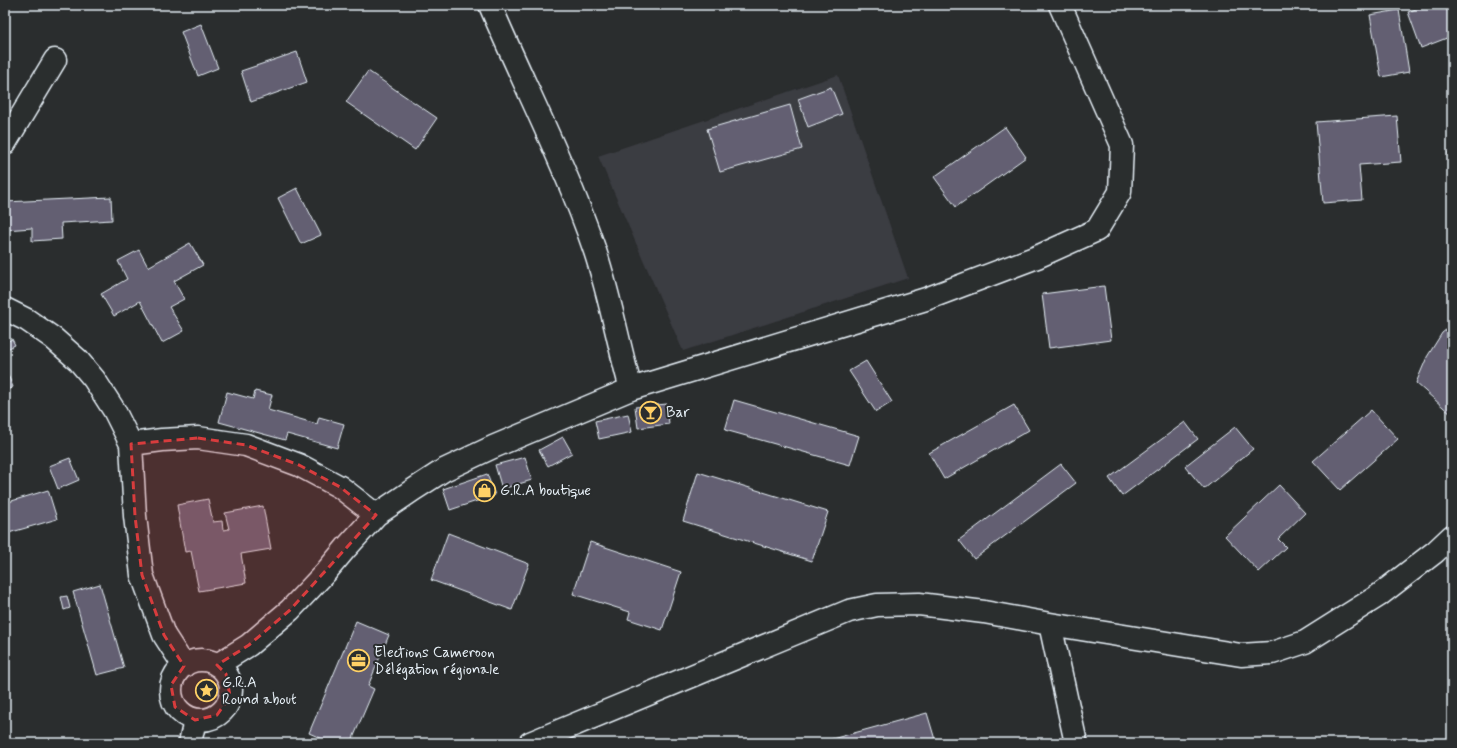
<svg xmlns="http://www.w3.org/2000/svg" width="1457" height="748" viewBox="0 0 1457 748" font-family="Mynerve,sans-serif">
  <rect width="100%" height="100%" fill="#2a2d2e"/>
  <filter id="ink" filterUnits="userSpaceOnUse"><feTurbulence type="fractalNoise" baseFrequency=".025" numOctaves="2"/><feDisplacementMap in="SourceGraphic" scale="8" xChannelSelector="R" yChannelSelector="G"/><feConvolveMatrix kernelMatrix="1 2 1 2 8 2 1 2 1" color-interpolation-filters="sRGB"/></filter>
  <g filter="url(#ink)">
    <path fill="#3b3c42" d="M838,75L908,278L683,351L598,156Z"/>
    <path fill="#635f72" stroke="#e8f1f8" d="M1426,5H1452V36L1421,48L1408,12Z
      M1399,10L1409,72L1381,77L1370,15Z
      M201,24L218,68L198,76L181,32Z
      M297,52L307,82L251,102L241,71Z
      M368,71L437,118L415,150L346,102Z
      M831,87L842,114L808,127L798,99Z
      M790,105L802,149L720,172L707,129Z
      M1397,116L1401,162L1359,165L1362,200L1323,203L1316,122Z
      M1005,127L1026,157L956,207L934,177Z
      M1452,151V198L1448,152Z
      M297,188L321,235L301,244L278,198Z
      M111,197L112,220L61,223L62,239L32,241V228L5,230V202Z
      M190,243L203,265L174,281L184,299L169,307L184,331L162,343L140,301L114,316L101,294L127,279L118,261L139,250L148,267Z
      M1104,286L1111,340L1049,348L1042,294Z
      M1452,325V415L1416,383L1427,357L1442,333Z
      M12,339L15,345L5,350V343Z
      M866,361L892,402L876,412L849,371Z
      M8,375L13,387L5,391V376Z
      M255,391L272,395L268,410L317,424L319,417L344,424L337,448L287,434L285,440L219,422L227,392L253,399Z
      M734,400L859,436L850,465L725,430Z
      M667,404L669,424L638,428L635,407Z
      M1014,405L1029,430L944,479L929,453Z
      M1371,410L1398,439L1340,490L1313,461Z
      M628,414L632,432L599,439L595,421Z
      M1185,422L1198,439L1122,496L1109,478Z
      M1235,427L1253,449L1204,489L1185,466Z
      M563,437L572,453L548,466L539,450Z
      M525,457L532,480L502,489L495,465Z
      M70,458L79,480L58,489L49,466Z
      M1061,464L1076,483L974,559L959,540Z
      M698,472L828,512L812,561L683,521Z
      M487,474L495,495L450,510L443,489Z
      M1279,485L1305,513L1278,539L1286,547L1259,572L1225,536Z
      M48,490L57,519L5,534V503Z
      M208,499L213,522L222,521L223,530L229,529L225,513L263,506L271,549L241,554L246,583L199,591L191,551L185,552L177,505Z
      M448,533L529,564L512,610L431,580Z
      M590,542L681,572L662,630L628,619L630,612L573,594Z
      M100,584L124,668L97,675L73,592Z
      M67,596L70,608L64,610L61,597Z
      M356,621L389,635L368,686L374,689L351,743H332L309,733Z
      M927,713L936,743H834L832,739Z"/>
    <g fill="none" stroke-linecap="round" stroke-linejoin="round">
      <defs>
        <path id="minor" d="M5,143L55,60
          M5,309L27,320L53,338L78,360L94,379L114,410L131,444L135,516L142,575L164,635L184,666
          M631,389L926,299L1037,257L1097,230L1120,192L1122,145L1060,5
          M131,444L162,440L198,438L246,445L299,465L340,487L376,515
          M1050,624L1076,743
          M171 690a30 30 0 1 1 60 0a30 30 0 1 1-60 0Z
          M217,665L249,645L290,610L325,573L346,548L376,515L413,490L444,470L493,447L631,389C618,343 610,296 595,251C566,166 525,87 490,5
          M190,743L195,720
          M530,743L849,611L877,605L919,604L984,612L1050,624L1241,655L1272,653L1305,642L1378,596L1435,552L1452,536"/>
      </defs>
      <use href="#minor" stroke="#e8f1f8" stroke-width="25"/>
      <use href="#minor" stroke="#2a2d2e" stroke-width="22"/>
    </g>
  </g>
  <path fill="#d83c3d" fill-opacity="0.2" stroke="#d83c3d" stroke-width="3" stroke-dasharray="8 5" stroke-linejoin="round" d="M198,438L246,445L299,465L340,487L376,515L290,610L249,645L217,665L226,674L230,696L217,715L195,720L175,707L171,685L184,666L164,635L142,575L135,516L131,444Z"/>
  <defs>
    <symbol id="bar-ring" viewBox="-11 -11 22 22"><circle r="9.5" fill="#2a2d2e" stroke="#ffd166" stroke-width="1.5"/><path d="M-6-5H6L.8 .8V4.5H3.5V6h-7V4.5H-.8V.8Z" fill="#ffd166"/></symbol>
    <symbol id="shop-ring" viewBox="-11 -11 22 22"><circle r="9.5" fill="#2a2d2e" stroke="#ffd166" stroke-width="1.5"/><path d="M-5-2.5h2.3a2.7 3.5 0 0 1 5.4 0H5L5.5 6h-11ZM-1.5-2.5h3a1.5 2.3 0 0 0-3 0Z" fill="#ffd166"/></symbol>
    <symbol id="office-ring" viewBox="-11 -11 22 22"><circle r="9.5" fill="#2a2d2e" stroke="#ffd166" stroke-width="1.5"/><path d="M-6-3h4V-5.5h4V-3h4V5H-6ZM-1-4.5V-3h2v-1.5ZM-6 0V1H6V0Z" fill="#ffd166"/></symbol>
    <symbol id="sight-ring" viewBox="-11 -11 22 22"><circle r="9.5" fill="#2a2d2e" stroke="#ffd166" stroke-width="1.5"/><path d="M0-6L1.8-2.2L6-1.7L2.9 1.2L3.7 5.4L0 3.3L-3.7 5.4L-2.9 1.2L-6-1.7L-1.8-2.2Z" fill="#ffd166"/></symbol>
  </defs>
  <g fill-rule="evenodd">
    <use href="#bar-ring" x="638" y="400" width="25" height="25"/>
    <use href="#shop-ring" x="472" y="478" width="25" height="25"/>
    <use href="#office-ring" x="346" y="648" width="25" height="25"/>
    <use href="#sight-ring" x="194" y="678" width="25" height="25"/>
  </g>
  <g text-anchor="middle" stroke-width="4" stroke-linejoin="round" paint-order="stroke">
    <g font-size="15" fill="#e8f1f8" stroke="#2a2d2e" text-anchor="start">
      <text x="666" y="417">Bar</text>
      <text x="500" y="495">G.R.A boutique</text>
      <text x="374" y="657">Elections Cameroon<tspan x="374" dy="17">Délégation régionale</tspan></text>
      <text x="222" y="687">G.R.A<tspan x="222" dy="17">Round about</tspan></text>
    </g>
  </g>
  <rect width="1457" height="748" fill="none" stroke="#2a2d2e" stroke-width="20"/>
  <rect x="10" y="10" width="1437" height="728" fill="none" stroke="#e8f1f8" stroke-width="1.5" filter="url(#ink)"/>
</svg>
